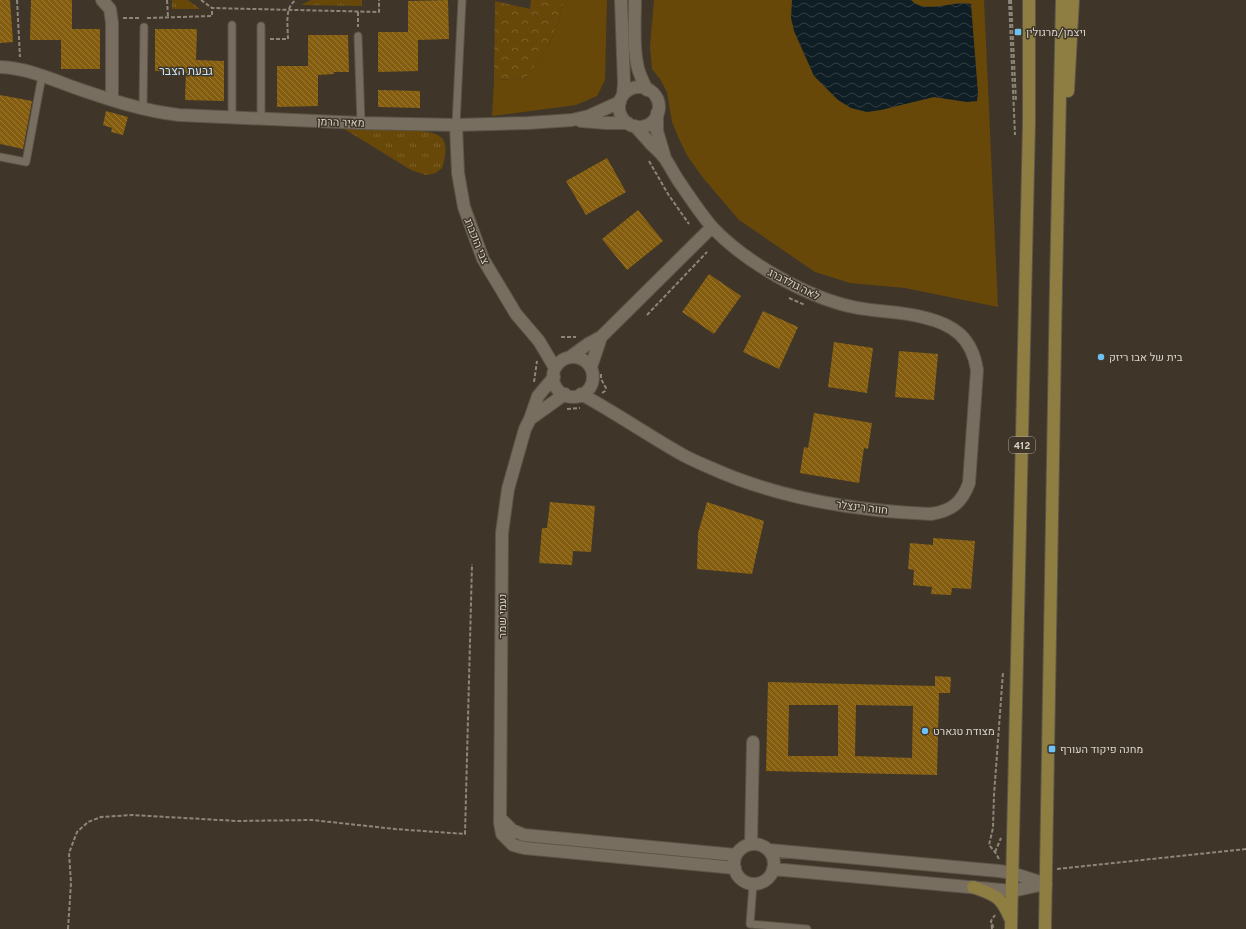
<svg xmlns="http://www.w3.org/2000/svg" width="1246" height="929" viewBox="0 0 1246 929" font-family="Overpass,Heebo,sans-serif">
  <defs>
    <pattern id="forest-crowns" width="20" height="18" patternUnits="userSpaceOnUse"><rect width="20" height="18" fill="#674808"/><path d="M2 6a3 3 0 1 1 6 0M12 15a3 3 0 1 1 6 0" fill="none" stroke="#7c622b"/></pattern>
    <pattern id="park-tufts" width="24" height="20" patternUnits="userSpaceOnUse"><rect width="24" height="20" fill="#674808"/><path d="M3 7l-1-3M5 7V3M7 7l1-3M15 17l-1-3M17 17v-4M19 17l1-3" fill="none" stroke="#7c622b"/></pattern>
    <pattern id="water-waves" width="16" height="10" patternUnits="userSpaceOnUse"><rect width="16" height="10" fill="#0f1e25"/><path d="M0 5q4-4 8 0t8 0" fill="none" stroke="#313e43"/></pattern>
    <pattern id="building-back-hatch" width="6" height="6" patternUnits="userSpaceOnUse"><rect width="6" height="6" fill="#845d0e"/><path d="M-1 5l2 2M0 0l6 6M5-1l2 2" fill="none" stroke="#9a7b3b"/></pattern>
  </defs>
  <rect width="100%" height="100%" fill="#3f3629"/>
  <path fill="#674808" d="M564,0H607L605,80L597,96L576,105L492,116L494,80L526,78L548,47L559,20Z
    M654,0H984L998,307L905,288L850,283L815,272L739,220L704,179L688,157L680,141L672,122L667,92L660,79L652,69L650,47Z"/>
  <path fill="url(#forest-crowns)" d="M531,0H564L559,20L548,47L526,78L494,80L495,1L530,9Z"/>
  <path fill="url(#park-tufts)" d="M172,0H188L200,9H172Z
    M311,0H362V6L301,5Z
    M341,127C359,128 432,126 442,138C448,144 445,160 442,168L436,173L426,175L411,170Z"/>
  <path fill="url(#water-waves)" d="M792,0H911C925,15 954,0 971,4L978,93L977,101L967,102L934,97L881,110L867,112L851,108L838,100L814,76L794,31L791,18Z"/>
  <path fill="url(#building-back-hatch)" fill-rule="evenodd" d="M0,0H10L13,42L0,43Z
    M31,0H72V29H100V69H61V40H30Z
    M448,0L449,39L418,40V71L378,72V32H408V1Z
    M155,29H197L196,60L224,61V101L185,100L186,72L155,71Z
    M308,35H348L349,72H334V74L318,75V106L277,107V66H308Z
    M378,90L420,91V108L378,107Z
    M0,95L32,101L23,149L0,144Z
    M106,111L128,117L123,135L111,132L112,128L103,125Z
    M607,158L626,192L586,215L566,181Z
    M638,210L663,241L627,270L602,239Z
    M709,274L741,296L714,334L682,312Z
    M763,311L798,327L779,369L743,352Z
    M834,342L873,348L867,393L828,387Z
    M899,351L938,354L934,400L895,397Z
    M814,413L872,423L868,449L864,448L859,483L800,473L804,447L808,448Z
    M550,502L595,506L591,552L573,551L572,565L539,563L542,528H547Z
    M707,502L764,521L752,574L697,569L698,533Z
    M933,538L975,541L971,589L952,588L951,595L931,594L932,587L913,585L914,570L908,569L910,543L933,545Z
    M935,676L951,677L950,693H939L937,775L766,771L768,682L935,686ZM789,705H838V756H788ZM856,705L913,706L912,758L855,756Z"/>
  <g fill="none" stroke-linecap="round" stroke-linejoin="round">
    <defs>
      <path id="lane" d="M232,25V117
        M261,26V118
        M358,36L361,123
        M143,109L144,27
        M456,125L462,0
        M0,157L26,162L42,76
        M753,884L750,924L807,929"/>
      <path id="street" d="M102,0L110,9L112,23V100
        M621,0L624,83L623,95
        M635,0C635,18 633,46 637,63C638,73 643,81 647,90
        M0,67C26,68 49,78 73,87C108,99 142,111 179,115L361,123L456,125L528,123L572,120L589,116L620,102
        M619 107a20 20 0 1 1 40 0a20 20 0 1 1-40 0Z
        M657,113V131L665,158
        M581,121L606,123H628
        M456,125L458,173L464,207L483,259L516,314L539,341L555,368
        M570,357L588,344L601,337L712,227
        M553 377a20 20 0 1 1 40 0a20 20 0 1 1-40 0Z
        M591,367L601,337
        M554,377L538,396L530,419L525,429L508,489L502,533L500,823L502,834L513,845L524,848L735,868
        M581,394C616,413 649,436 683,455C692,460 702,464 711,468C780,499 855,511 931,514C951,511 962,503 969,483L977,370C972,337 953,324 922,317C900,311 876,312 853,307C806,297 745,262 712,227C700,213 689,196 678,180C674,174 670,166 666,160C662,154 656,149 651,144C646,138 640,132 635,126
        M530,419L565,394
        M500,818L512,830L524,835L736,855
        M751,844L753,742
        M734 864a20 20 0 1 1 40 0a20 20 0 1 1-40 0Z
        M769,850L999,871L1012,873L1046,884
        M773,869L1012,891L1045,884"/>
      <path id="primary" d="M1068,91L1073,0
        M973,887C995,895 1001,896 1010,918
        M1011,929L1029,123V0
        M1045,929L1056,284L1062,0"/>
    </defs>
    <use href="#lane" stroke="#5b5448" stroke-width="9"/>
    <use href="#street" stroke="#5b5448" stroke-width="14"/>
    <use href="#primary" stroke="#5b5448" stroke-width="14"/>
    <path stroke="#8d867b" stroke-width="2" stroke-dasharray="4 2" stroke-linecap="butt" d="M17,0L20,57
      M167,0L168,17
      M201,0L212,8L379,12V0
      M1009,0L1015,135
      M1011,0L1016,101
      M358,12V27
      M123,18H141
      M147,18L212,16V8
      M270,39H288C288,27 284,7 296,0
      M649,161L668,194L689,224
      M789,298L805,305
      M647,315L707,252
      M561,337H576
      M601,374V379L606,388L605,391L602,393
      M534,382L537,361
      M567,409L580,408
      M995,852L1001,838
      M999,859L995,852L989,845L993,828L994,795L1003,672
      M1057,869L1246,849
      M992,924L994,929
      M68,929L71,883L69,853L77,832L88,822L101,817L132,815L237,821L312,820L395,829L465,834L472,564
      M992,929L991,921L995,915"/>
    <use href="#lane" stroke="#776e5f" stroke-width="7"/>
    <use href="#street" stroke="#776e5f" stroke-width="12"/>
    <use href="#primary" stroke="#8e7e42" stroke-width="12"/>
  </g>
  <g fill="#6ec2f3" stroke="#3f3629" stroke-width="1.5">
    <rect x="1014" y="28" width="8" height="8" rx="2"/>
    <circle cx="1101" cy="357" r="4"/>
    <circle cx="925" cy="731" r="4"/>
    <rect x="1048" y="745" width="8" height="8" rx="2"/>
  </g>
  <g text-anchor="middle" stroke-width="3" stroke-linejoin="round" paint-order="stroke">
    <rect fill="#3f3629" stroke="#aaa39a" stroke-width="1" x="1009" y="437" width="26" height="16" rx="3"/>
    <g font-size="10" font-weight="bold" fill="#d8d2ca">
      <text x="1022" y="449">412</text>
    </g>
    <g font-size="11" fill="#d8d2ca" stroke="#3f3629" text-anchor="start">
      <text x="1026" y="36">ויצמן/מרגולין</text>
      <text x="1109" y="361">בית של אבו ריזק</text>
      <text x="933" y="735">מצודת טגארט</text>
      <text x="1060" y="753">מחנה פיקוד העורף</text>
    </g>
    <g font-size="11" fill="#d8d2ca" stroke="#3f3629">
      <text transform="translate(341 122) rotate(2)" y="4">מאיר הרמן</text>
      <text transform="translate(477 241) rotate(68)" y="4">צבי הוכברג</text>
      <text transform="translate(794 284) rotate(27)" y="4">לאה גולדברג</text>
      <text transform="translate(862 507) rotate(7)" y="4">חווה רינצלר</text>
      <text transform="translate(502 616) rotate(-90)" y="4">נעמי שמר</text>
    </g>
    <g font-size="12" fill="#c8e5f8" stroke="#3f3629">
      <text x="186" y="75">גבעת הצבר</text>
    </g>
  </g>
</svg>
